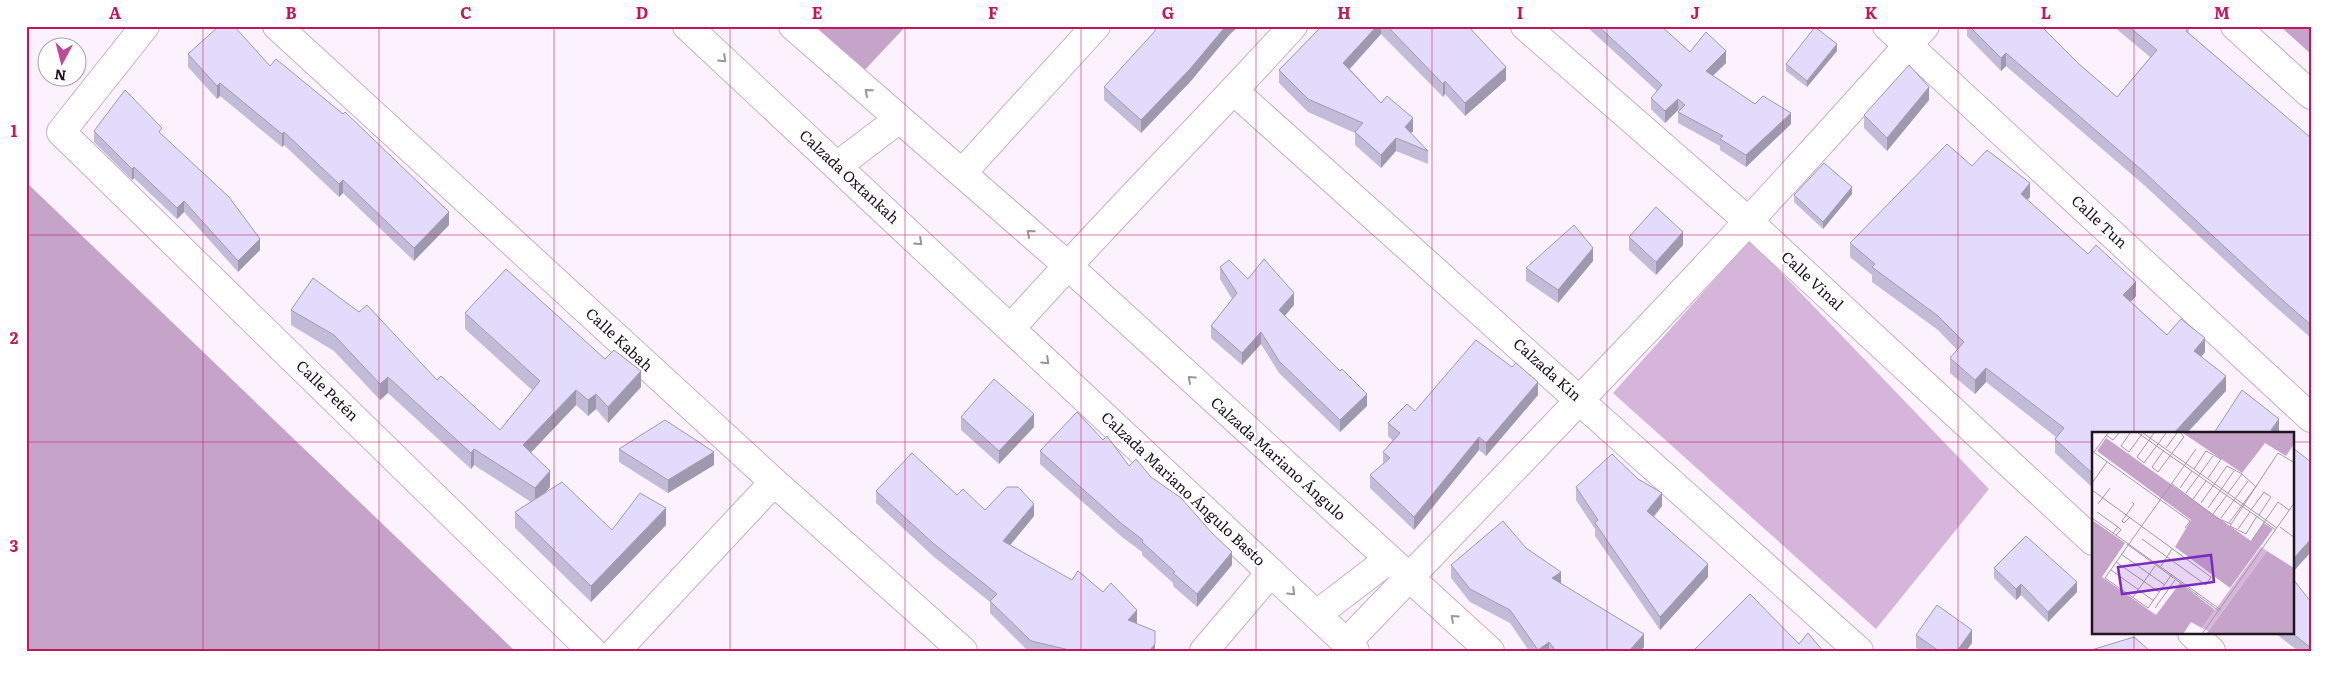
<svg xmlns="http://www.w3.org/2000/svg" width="2337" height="677" viewBox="0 0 2337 677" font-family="Literata,serif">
  <rect width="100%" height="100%" fill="#fbf2fd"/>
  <path fill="#d5b5da" d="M1750,240L1989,489L1876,629L1613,393Z"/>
  <path fill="#c6a4ca" d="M808,26H906L859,76Z
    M2280,26H2311V54Z
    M26,182L515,651H26Z"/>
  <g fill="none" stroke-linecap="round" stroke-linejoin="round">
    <defs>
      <path id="minor" d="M145,26L61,132L592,651
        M277,26L774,482L963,651
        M687,26L1355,651
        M793,26L1067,265L1490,651
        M1525,26L1748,221L2093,541
        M1887,26L2311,418
        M2235,26L2311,95
        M1234,91L1859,651
        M837,166L899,119
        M962,173L1096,26
        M1011,328C1103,225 1200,128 1293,26
        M1316,615L1388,560
        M2192,633L2211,651
        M1346,643C1541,440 1739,238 1925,26
        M616,651L774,482
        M1204,651L1271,572"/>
    </defs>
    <use href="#minor" stroke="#c8b0cb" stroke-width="30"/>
    <use href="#minor" stroke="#fff" stroke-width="28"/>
  </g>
  <path fill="#c3bcd9" d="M1157,26H1239L1230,34L1190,82L1141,133L1104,100V87L1155,32V29Z
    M1322,26H1468L1506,80L1465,116L1445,94L1443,97L1381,34L1350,69L1381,103L1413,131L1411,133L1428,151V164L1396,151L1381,168L1355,145V133L1308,112L1279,83V70Z
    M1586,26H1661L1690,52L1726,63L1713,76L1755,104L1791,124L1746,167L1720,150V146L1678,123V112L1679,111L1678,110L1665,123L1651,109V98L1657,91Z
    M1967,26H2047L2044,29L2079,64L2117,97L2150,57L2113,26H2188L2189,33L2311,138V338L2270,302L2144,185L2006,66L2001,71L1967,36Z
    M1837,51L1807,87L1786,71V64Z
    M188,54L270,66L449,225L414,261L343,193L339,197L284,145L282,147L220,96L217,99L188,67Z
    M1929,100L1887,151L1864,128V115Z
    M94,131L162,135L260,250L238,272L184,212L177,219L134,178L132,180L94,142Z
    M1972,166L2030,197L2027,200L2136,296L2131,302L2167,335L2205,352L2201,357L2226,391L2093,433V488L2055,453V439L2056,437L1986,382L1975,394L1950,373V358L1957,350L1938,330L1872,282V275L1850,257V243Z
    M1852,194L1823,229L1794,202V195Z
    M1629,237L1683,245L1656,275L1629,250Z
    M1593,261L1558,303L1526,281V268Z
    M1220,267L1248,279L1294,305L1285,316L1367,406L1340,432L1279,373L1261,344L1242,365L1211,338V326L1232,299L1220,279Z
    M291,310L437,380L500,430L532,390L465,329V313L605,359L641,387L608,423L596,409L588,416L576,405L531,452L550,487L545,492L612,530L666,525L591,602L515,528V512L531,502L474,465L471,469L388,393L380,400L334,351L291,325Z
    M1538,395L1486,456L1479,450L1414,530L1370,488V475L1383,464V452L1393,441L1388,436V423L1415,411Z
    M961,417L1034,427L999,464L961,430Z
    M619,449L714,465L668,493L619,462Z
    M1040,451L1151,477L1232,565L1197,607L1173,586V583L1142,555V552L1122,537L1040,464Z
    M1576,487L1662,506L1654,517L1708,577L1660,630L1595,536V529L1576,500Z
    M876,491L957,495L985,510L1034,516L1010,545L1137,622L1136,624L1155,651H1028L990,613V602L934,557L876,503Z
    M1526,548L1561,583L1644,647L1641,651H1529L1510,623L1470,602L1451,578V565Z
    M1994,568L2077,592L2048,622L2021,595L2016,600L1994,578Z
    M2311,602V651H2298L2275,633H2293Z
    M1916,635L1972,643L1966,651H1921L1916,648Z"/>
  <path fill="#9f99b0" d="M1226,26H1239L1230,34L1190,82L1141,133V120Z
    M1377,26H1381V34L1343,76V63Z
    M1837,44V51L1807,87V81Z
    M1726,51V63L1706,82V71Z
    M2006,53V66L2001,71V58Z
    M1506,67V80L1465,116V103Z
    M1445,81V94L1443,97V84Z
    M220,83V96L217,99V86Z
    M1929,87V100L1887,151V138Z
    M1678,99V110L1665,123V111Z
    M1791,113V124L1746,167V155Z
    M1413,118V131L1405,140V127Z
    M284,132V145L282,147V134Z
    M1396,138V151L1381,168V155Z
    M134,167V178L132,180V169Z
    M343,180V193L339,197V184Z
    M2030,183V197L2021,208V194Z
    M1852,187V194L1823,229V222Z
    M184,201V212L177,219V208Z
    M449,212V225L414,261V248Z
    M1683,232V245L1656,275V262Z
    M260,239V250L238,272V261Z
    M1593,248V261L1558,303V290Z
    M2136,282V296L2123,310V295Z
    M1294,293V305L1279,322V310Z
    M1261,332V344L1242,365V353Z
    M2205,338V352L2194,366V351Z
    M1986,368V382L1975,394V380Z
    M641,371V387L608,423V407Z
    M2226,376V391L2187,433H2174Z
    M388,377V393L380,400V384Z
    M1538,382V395L1486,456V443Z
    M576,390V405L523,461V445Z
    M596,394V409L588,416V400Z
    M1367,394V406L1340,432V420Z
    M1034,414V427L999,464V451Z
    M2279,419V432L2278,433H2271V430Z
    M1479,437V450L1414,530V517Z
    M474,449V465L471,469V453Z
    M714,452V465L668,493V480Z
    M550,471V487L535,504V488Z
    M1662,493V506L1647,524V511Z
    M1034,504V516L1003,554V541Z
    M666,508V525L591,602V586Z
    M2311,539V552L2293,572V559Z
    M1232,552V565L1197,607V594Z
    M1708,564V577L1660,630V617Z
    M1561,572V585L1552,578Z
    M2077,582V592L2048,622V612Z
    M2021,584V595L2016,600V589Z
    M1137,610V622L1128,633V620Z
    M1972,630V643L1966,651H1957Z
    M1644,634V647L1641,651H1629Z
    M1549,642V651H1538V650Z
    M1155,644V651H1149Z"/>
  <path fill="#e3dbfc" stroke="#9f99b0" d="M219,26H234L270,66L276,59L343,114L345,112L449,212L414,248L343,180L339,184L284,132L282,134L220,83L217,86L188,54Z
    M1157,26H1226L1190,69L1141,120L1104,87L1155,31V29Z
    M1322,26H1377L1343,63L1381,103L1387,96L1413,118L1405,127L1428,151L1396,138L1381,155L1355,132L1363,123L1308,99L1279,70Z
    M1387,26H1468L1506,67L1465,103L1445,81L1443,84Z
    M1598,26H1661L1690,52L1706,32L1726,51L1706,71L1755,104L1763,96L1791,113L1746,155L1720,139L1723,136L1678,112L1685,105L1678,99L1665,111L1651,98L1662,85Z
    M1969,26H2041L2079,64L2117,97L2157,50L2128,26L2189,27L2186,31L2311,138V325L2270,289L2144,172L2006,53L2001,58Z
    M1815,27L1837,44L1807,81L1786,64Z
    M1909,65L1929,87L1887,138L1864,115Z
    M125,90L162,128L159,132L229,197L260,239L238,261L184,201L177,208L134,167L132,169L94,131Z
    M1947,144L1972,166L1987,150L2030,183L2021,194L2088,254L2096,245L2136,282L2123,295L2167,335L2181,319L2205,338L2194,351L2226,376L2174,433H2093V474L2055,439L2064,428L1986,368L1975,380L1950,358L1964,342L1938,316L1872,267L1875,264L1850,243Z
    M1824,163L1852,187L1823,222L1794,195Z
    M1656,207L1683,232L1656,262L1629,237Z
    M1574,225L1593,248L1558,290L1526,268Z
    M1264,259L1294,293L1279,310L1340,371L1342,369L1367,394L1340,420L1279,361L1261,332L1242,353L1211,326L1237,293L1220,267L1229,260L1248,279Z
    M506,269L605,359L614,350L641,371L608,407L596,394L588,400L576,390L523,445L550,471L535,488L474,449L471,453L388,377L380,384L334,335L291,310L313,278L359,312L367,305L437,380L441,376L500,430L540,381L465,313Z
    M1476,340L1512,367L1516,363L1538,382L1486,443L1479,437L1414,517L1370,475L1390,458L1383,452L1400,433L1388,423L1407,404L1415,411Z
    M994,379L1034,414L999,451L961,417Z
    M2242,390L2279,419L2271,430L2275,433H2214Z
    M1077,412L1103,440L1107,436L1129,466L1136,459L1151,477L1181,498L1212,533L1232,552L1197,594L1173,573L1175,572L1142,542L1143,540L1122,524L1040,451Z
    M665,420L714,452L668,480L619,449Z
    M2293,448L2311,462V539L2293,559Z
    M912,453L957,495L963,489L985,510L1007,487H1018L1034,504L1003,541L1072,580L1078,571L1103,592L1111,583L1137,610L1128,620L1155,631V644L1149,651H1074L1031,641L990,601L997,594L934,544L876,491Z
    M1612,454L1638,479L1662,493L1647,511L1708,564L1660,617L1595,523L1598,520L1576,487Z
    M562,482L612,530L640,493L666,508L591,586L515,512Z
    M1503,521L1526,548L1561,572L1552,578L1644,634L1629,651H1556L1549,642L1538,650L1510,610L1470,589L1451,565Z
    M2026,536L2077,582L2048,612L2021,584L2016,589L1994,568Z
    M2293,579L2311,602V648L2292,633H2293Z
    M1750,594L1799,644L1808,633L1823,651H1693Z
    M1937,605L1972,630L1957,651H1939L1916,635Z
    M2134,637L2150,651H2088Z"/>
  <defs><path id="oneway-chevron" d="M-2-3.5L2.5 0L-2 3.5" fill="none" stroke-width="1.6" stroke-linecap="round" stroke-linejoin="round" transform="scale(1.25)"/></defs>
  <g stroke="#9a969a">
    <use href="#oneway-chevron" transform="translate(723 59) rotate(43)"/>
    <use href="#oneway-chevron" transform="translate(868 92) rotate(-139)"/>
    <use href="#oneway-chevron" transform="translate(1030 233) rotate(-139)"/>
    <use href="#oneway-chevron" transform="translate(919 242) rotate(43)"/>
    <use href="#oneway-chevron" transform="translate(1046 361) rotate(43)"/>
    <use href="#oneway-chevron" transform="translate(1191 379) rotate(-138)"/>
    <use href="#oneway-chevron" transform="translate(1292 592) rotate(43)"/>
    <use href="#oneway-chevron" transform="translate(1454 618) rotate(-138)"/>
  </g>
  <path fill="none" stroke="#c2185b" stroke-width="1" stroke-opacity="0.55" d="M203,26V651M379,26V651M554,26V651M730,26V651M905,26V651M1081,26V651M1256,26V651M1432,26V651M1607,26V651M1783,26V651M1958,26V651M2134,26V433M26,235H2311M26,442H2093M2293,442H2311M2134,633V651"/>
  <g text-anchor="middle" stroke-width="4.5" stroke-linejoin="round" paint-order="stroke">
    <g font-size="15" fill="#1e151f" stroke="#fff">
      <text transform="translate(849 177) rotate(43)" y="5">Calzada Oxtankah</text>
      <text transform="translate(2099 222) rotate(43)" y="5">Calle Tun</text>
      <text transform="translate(1812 281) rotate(43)" y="5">Calle Vinal</text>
      <text transform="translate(619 340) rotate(43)" y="5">Calle Kabah</text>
      <text transform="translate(1547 370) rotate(42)" y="5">Calzada Kin</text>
      <text transform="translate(327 391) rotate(44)" y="5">Calle Petén</text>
      <text transform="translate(1278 459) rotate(42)" y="5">Calzada Mariano Ángulo</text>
      <text transform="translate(1183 489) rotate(43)" y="5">Calzada Mariano Ángulo Basto</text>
    </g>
  </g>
  <g transform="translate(2092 432)">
    <rect width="202" height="202" fill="#fbf2fd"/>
    <path d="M169,115L175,119L116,199L110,196Z" fill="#d5b5da"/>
    <path d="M91,1H202V12L194,24L173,11L150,41ZM14,6L159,109L172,91L181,97L138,156L83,115L99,88L5,19ZM0,88L33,111L10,145L64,183L88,151L123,178L110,196L99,190L91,202H0ZM175,119L202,136V202H114Z" fill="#c6a4ca"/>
    <path fill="none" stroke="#a39aa4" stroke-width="1" d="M38,1L29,14L37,20L50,2M46,1L184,98M51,1L185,96M62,1L45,25L52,31L74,1M14,3L21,8L27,1M74,16L85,1M72,18L60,35L66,40L92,5L89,1M0,19L98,89L93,96M2,20L16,1M102,37L114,19L129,27L116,46M0,51L15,30M80,52L125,86L139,92M88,56L100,39M0,58L119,145L114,153L50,107M94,61L121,24M136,61L150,42L164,55M101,67L114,49M109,71L135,34L150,42M6,72L18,56M116,76L142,39M159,78L172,60L179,65L167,83M5,80L26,95M121,82L135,63M38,85L32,91L30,89L42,72L40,70M0,86L129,178M129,86L156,49M137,91L165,53M138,94L186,21L203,31M138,94L154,102L165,84M188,95L203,106M146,97L158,80M21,101L26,95L29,98L24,103M160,108L186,70L197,78M35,112L127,179M29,122L73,153M24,130L67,160M69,134L80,117M19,138L62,169M80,142L56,176L13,146L104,17M41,165L63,134M63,176L83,148M110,202L203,70"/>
    <path fill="#7b2cbf" fill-opacity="0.15" stroke="#7b2cbf" stroke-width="2.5" d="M119,123L122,150L30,162L26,135Z"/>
    <rect width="202" height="202" fill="none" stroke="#1e151f" stroke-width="2.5"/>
  </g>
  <rect width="2337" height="677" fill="none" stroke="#ffffff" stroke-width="55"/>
  <g transform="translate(62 62) rotate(187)"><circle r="24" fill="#ffffff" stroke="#a5a1a5"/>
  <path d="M0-4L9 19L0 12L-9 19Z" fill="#c1479b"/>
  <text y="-8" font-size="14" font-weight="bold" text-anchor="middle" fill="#1e151f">N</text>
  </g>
  <rect x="28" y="28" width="2282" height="622" fill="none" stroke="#c2185b" stroke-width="2"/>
  <g font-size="16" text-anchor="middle" font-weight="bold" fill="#c2185b">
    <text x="115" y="19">A</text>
    <text x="291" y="19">B</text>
    <text x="466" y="19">C</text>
    <text x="642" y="19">D</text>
    <text x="817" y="19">E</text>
    <text x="993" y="19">F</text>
    <text x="1168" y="19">G</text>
    <text x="1344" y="19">H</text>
    <text x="1520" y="19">I</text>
    <text x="1695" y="19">J</text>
    <text x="1871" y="19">K</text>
    <text x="2046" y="19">L</text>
    <text x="2222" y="19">M</text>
    <text x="14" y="137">1</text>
    <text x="14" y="344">2</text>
    <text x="14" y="552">3</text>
  </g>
</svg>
